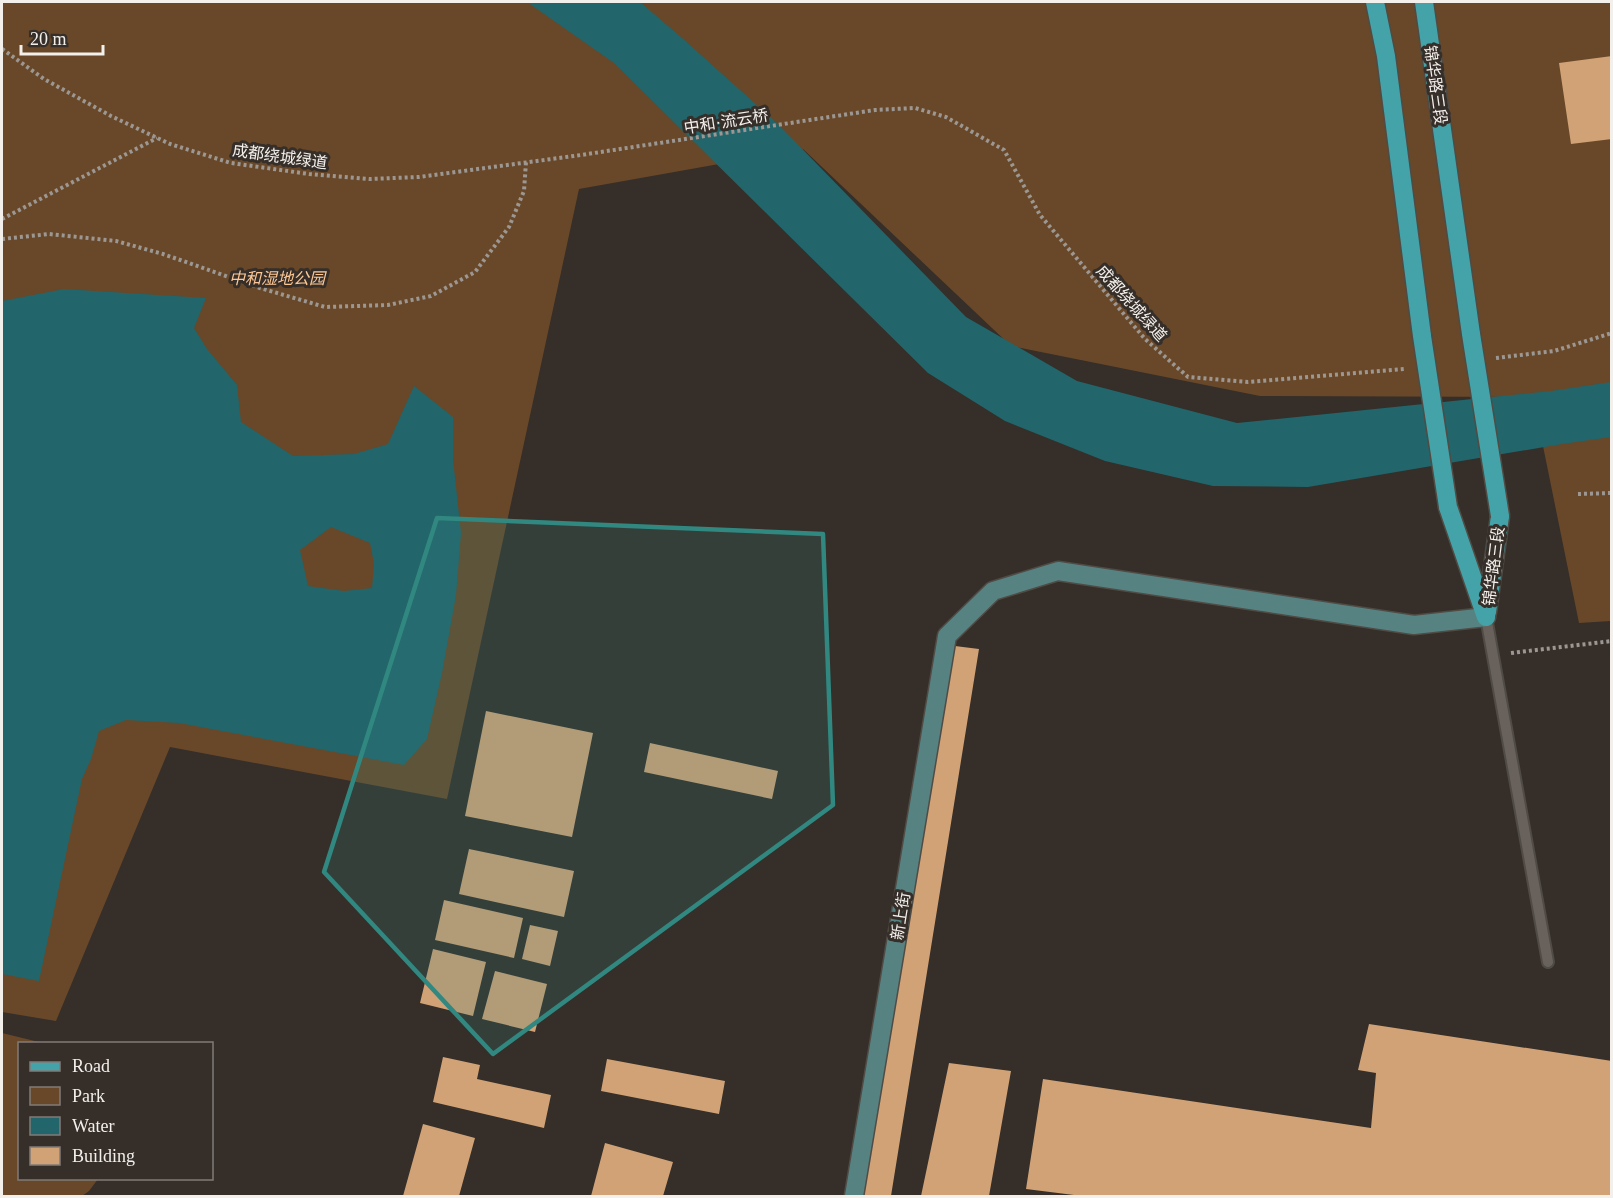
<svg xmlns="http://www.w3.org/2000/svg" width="1613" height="1198" viewBox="0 0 1613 1198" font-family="'Times New Roman','Noto Sans SC',serif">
  <rect width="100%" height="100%" fill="#352e29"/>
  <path fill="#684829" d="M2,2H1611V621L1579,623L1533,397L1260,396L1011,346L803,149L579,189L447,799L170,747L56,1021L2,1012Z
    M2,1033L43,1043L20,1044V1178L98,1179L89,1191L82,1196H2Z"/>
  <path fill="#22656b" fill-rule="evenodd" d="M527,2H640L682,38L778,124L966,317L1077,381L1237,423L1551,391L1611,382V437L1562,444L1308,487L1213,486L1105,461L1005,421L928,373L614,63Z
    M64,289L206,298L194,328L207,349L237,385L241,422L293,456L354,454L388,444L414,386L453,417V459L461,533L456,595L442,673L427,739L404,765L179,723L126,720L99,731L91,759L82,779L39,981L2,974V301ZM331,527L370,543L374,564L372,588L344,591L308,586L300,550Z"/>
  <path fill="#d1a275" d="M1612,56V139L1571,144L1559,63Z
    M955,646L979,649L891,1196H862Z
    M486,711L593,733L572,837L465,816Z
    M650,743L778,771L772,799L644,772Z
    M469,849L574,871L564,917L459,894Z
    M444,900L523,918L514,958L435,940Z
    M530,925L558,931L550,966L522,959Z
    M433,949L486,962L473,1016L420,1003Z
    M495,971L547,984L535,1032L482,1019Z
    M1369,1024L1612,1061V1196H1082L1026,1189L1043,1079L1371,1128L1376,1073L1358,1070Z
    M443,1057L480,1065L477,1079L551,1095L544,1128L433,1102Z
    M607,1059L725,1081L719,1114L601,1091Z
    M949,1063L1011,1071L989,1196H921Z
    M423,1124L475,1138L459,1196H403Z
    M605,1143L673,1162L663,1196H591Z"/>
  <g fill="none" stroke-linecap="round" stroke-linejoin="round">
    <defs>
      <path id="lane" d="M1486,617L1548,962"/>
      <path id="secondary" d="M854,1196L947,636L993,591L1058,571L1414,625L1486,617"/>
      <path id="primary" d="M1375,2L1386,56L1422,336
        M1424,2L1471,334
        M1448,507L1486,617
        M1487,612L1500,516"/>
    </defs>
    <use href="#lane" stroke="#504b45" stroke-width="14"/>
    <use href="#secondary" stroke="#504b45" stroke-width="21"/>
    <use href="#primary" stroke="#504b45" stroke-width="21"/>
    <path stroke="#9c9792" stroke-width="4" stroke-dasharray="3 3" stroke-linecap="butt" d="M2,49L44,79L111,116L170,144L231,163L309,174L369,179L419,177L581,155L875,110L915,108L946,117L1004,150L1040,215L1145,339L1188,377L1248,382L1405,369
      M2,219L157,138
      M2,239L49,234L116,241L163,254L260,288L325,307L388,305L431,296L475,272L509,227L524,191L526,162
      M1496,358L1554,351L1612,333
      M1578,494L1612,493
      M1511,653L1612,641"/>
    <use href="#lane" stroke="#69625c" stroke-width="10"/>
    <use href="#secondary" stroke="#568282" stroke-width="18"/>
    <use href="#primary" stroke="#43a3a8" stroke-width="18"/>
    <defs>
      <path id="primary-bridge" d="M1471,334L1500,516
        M1422,336L1448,507"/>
    </defs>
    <use href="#primary-bridge" stroke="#504b45" stroke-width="21" stroke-linecap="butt"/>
    <use href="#primary-bridge" stroke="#43a3a8" stroke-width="18"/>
  </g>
  <path fill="#318881" fill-opacity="0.2" stroke="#318881" stroke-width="4.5" stroke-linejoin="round" d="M437,518L823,534L833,805L493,1054L324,872Z"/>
  <g text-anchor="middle" stroke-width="6" stroke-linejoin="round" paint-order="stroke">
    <g font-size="16" fill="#f3efeb" stroke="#352e29">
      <text transform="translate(1436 85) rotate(82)" y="6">锦华路三段</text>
      <text transform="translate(726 121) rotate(-9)" y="6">中和·流云桥</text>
      <text transform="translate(280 156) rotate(8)" y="6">成都绕城绿道</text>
      <text transform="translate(1132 303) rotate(48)" y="6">成都绕城绿道</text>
      <text transform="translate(1493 566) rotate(-83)" y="6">锦华路三段</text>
      <text transform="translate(900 916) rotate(-81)" y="6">新上街</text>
    </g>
    <g font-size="16" font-style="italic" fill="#fdc795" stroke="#352e29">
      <text x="277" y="284">中和湿地公园</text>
    </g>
  </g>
  <rect width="1613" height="1198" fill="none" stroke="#f3efeb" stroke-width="6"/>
  <rect x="18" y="1042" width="195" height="138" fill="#352e29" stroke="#817b77" stroke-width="1.5"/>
  <rect x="30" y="1062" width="30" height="9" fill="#43a3a8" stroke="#817b77" stroke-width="1.5"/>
  <text x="72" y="1072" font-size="18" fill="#f3efeb">Road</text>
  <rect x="30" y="1087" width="30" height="18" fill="#684829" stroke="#817b77" stroke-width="1.5"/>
  <text x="72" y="1102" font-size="18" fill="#f3efeb">Park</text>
  <rect x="30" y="1117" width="30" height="18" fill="#22656b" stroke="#817b77" stroke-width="1.5"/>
  <text x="72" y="1132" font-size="18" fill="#f3efeb">Water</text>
  <rect x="30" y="1147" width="30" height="18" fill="#d1a275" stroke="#817b77" stroke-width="1.5"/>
  <text x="72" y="1162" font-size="18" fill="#f3efeb">Building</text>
  <path d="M21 45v9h82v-9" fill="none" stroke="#f3efeb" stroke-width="3"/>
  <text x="30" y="45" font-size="18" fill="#f3efeb" stroke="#352e29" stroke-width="4.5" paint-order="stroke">20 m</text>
</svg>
